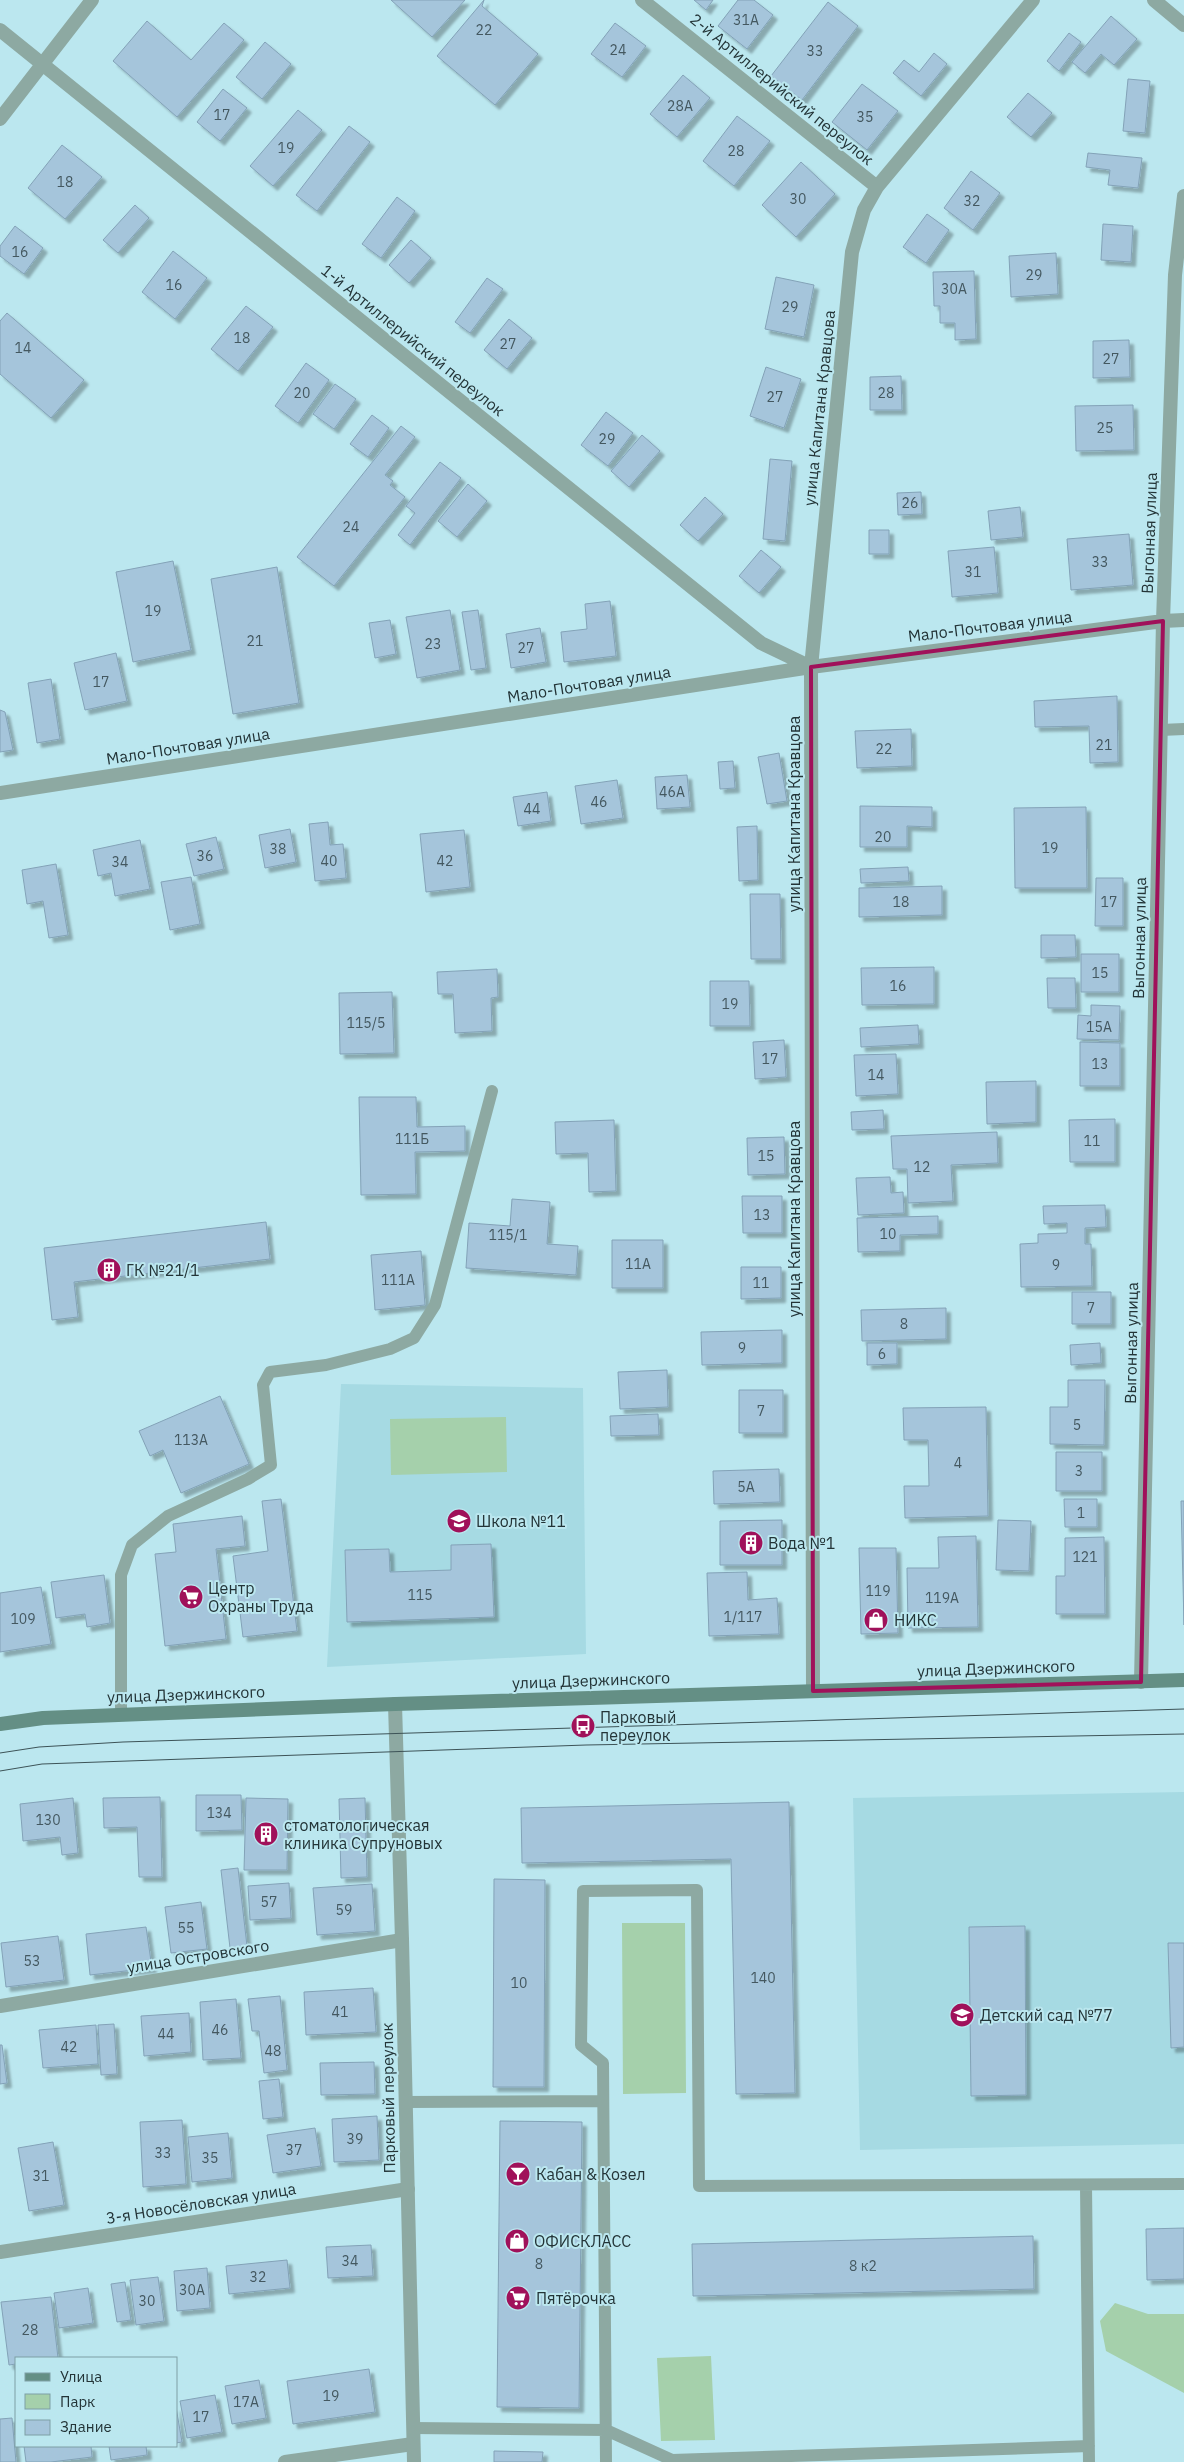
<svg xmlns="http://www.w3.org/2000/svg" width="1184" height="2462" viewBox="0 0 1184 2462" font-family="'IBM Plex Sans',sans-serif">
  <defs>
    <filter id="shadow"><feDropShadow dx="4.5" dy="4.5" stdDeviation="1" flood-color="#0004"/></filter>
  </defs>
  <rect width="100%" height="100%" fill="#bbe7ef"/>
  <path fill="#a6dae3" d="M341,1384L583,1388L586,1654L327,1667Z
    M1184,1792V2144L860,2150L853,1798Z"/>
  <path fill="#a5d0ab" d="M506,1417L507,1472L391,1475L390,1419Z
    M622,1923H685L686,2093L623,2094Z
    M1115,2303L1148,2314H1184V2393L1106,2351L1100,2321Z
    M711,2356L715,2440L661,2441L657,2358Z"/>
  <path fill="#a5c5db" stroke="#83a2b7" filter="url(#shadow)" d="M391,0H465L432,37Z
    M484,0L482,6L538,54L495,105L437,56Z
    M694,0H713L706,10Z
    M738,0H754L773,15L747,49L718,26Z
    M828,2L858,26L802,100L771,76Z
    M1111,16L1137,39L1114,65L1101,54L1085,73L1072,62Z
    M147,21L191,60L224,23L244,40L177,117L113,61Z
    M615,23L646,46L622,77L591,54Z
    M1069,33L1081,42L1059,71L1047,61Z
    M265,42L291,64L262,99L236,77Z
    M934,53L947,64L921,96L893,73L904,60L919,72Z
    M683,75L710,98L677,137L650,114Z
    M1128,79L1150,81L1145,133L1123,131Z
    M862,84L898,111L867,150L832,122Z
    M223,89L247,108L220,141L197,122Z
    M1028,93L1052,113L1031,137L1007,117Z
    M298,110L322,130L273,186L250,166Z
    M737,116L770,141L734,186L703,161Z
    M349,126L370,142L317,211L296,195Z
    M62,145L102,177L65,219L28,188Z
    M1088,153L1142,158L1138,188L1108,185L1110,170L1086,167Z
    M801,162L835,194L796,237L762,205Z
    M971,171L1000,193L973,230L944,208Z
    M397,197L415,211L381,258L362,244Z
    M135,205L149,218L118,253L103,240Z
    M927,214L949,230L926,263L903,247Z
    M1103,224L1133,226L1131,262L1101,260Z
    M15,226L43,248L24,274L0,256V246Z
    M411,240L431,258L409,283L389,265Z
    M173,251L207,278L175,319L142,292Z
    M1056,253L1058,294L1011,297L1009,256Z
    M974,271L976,339L955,340V323H940V306H934L933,272Z
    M776,277L814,285L804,337L765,329Z
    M487,278L503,289L470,333L455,322Z
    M246,306L273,327L238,371L211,349Z
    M7,313L84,380L51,418L0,374V321Z
    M509,319L532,338L507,369L484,350Z
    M1129,340L1130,377L1093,378V341Z
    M306,363L329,380L298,423L275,406Z
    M766,367L801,379L784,428L750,416Z
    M901,376L902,410H870V377Z
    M335,384L356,399L334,429L313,414Z
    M1133,405L1134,450L1076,451L1075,406Z
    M606,412L633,433L608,466L581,445Z
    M372,415L389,428L368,457L350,444Z
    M401,426L415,437L385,475L393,481L390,485L405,497L334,586L297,557Z
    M642,435L660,451L629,487L611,471Z
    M770,459L792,461L785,541L763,539Z
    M440,462L461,478L410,545L398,535L415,513L406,506Z
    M468,484L487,501L457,537L438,521Z
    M921,492L922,514L898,515L897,493Z
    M705,497L723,514L698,541L680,525Z
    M1020,507L1023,537L991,540L988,511Z
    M869,530H889V554H869Z
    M1129,534L1133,585L1071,590L1067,539Z
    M994,547L998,593L952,597L948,551Z
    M761,550L781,567L759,593L739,576Z
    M173,561L191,650L133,662L116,572Z
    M277,567L299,703L233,714L211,579Z
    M610,601L616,656L564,662L561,632L587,629L585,604Z
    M450,610L460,670L417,678L406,617Z
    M478,610L486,668L471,670L462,612Z
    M390,620L396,654L375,658L369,623Z
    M540,628L546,662L511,668L506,634Z
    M116,653L127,701L85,710L74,663Z
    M51,679L60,739L37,743L28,683Z
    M1117,696L1118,762L1090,763L1089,726L1035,727L1034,701Z
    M0,710L5,712L13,750L0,752Z
    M911,729L912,766L857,768L855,731Z
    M779,753L787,801L767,804L758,757Z
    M733,761L735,788L720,789L718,762Z
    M687,775L690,807L657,809L655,777Z
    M617,780L623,818L581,824L575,786Z
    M547,792L551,821L518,826L513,797Z
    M860,806L932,807V827L907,826V847H860Z
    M1086,807L1087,888H1015L1014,808Z
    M328,822L330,845L343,844L346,878L315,881L309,824Z
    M757,826L758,880L739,881L737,827Z
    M290,829L296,862L265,868L259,835Z
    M464,830L470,887L426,892L420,834Z
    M216,837L224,869L194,876L186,844Z
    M140,840L150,889L115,896L111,873L98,876L93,850Z
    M56,864L68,935L49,938L43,901L27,904L22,870Z
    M908,867L909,881L861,883L860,869Z
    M191,877L200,924L170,930L161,882Z
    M1096,878H1123V926H1095Z
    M942,886V915L859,917V888Z
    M750,894H780L781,959H751Z
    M1041,935H1075L1076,957L1041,958Z
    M1081,954H1119V992H1081Z
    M934,967V1004L862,1005L861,968Z
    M497,969L498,997L491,998L492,1031L455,1033L453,994H438L437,972Z
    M1047,978H1075L1076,1008H1048Z
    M710,981H749L750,1026H710Z
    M392,992L394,1053L340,1054L339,993Z
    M1091,1005L1120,1006L1119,1040L1077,1039L1078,1015L1091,1016Z
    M918,1025L919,1044L861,1047L860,1028Z
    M784,1040L786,1077L755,1079L753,1042Z
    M1080,1042L1120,1043V1086H1080Z
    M896,1054L898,1094L856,1096L854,1055Z
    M1036,1081V1122L987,1124L986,1082Z
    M359,1097H416L417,1127L465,1126V1151L415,1152L416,1194L361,1195Z
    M883,1110L884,1129L852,1130L851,1112Z
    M1115,1119V1162H1070L1069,1120Z
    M614,1120L616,1191L589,1192L588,1153L556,1154L555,1122Z
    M997,1132L998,1163L951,1165L953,1201L908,1203L907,1169H893L891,1136Z
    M784,1137L785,1174L748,1175L747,1138Z
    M890,1177L891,1193L903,1192L904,1213L858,1215L856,1178Z
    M742,1196H782V1233H743Z
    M512,1199L550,1202L547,1244L578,1246L576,1275L466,1268L469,1223L510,1226Z
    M1105,1205L1106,1227L1085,1228V1244H1091L1092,1286L1021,1287L1020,1244L1038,1243V1234L1067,1233V1223L1044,1224L1043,1206Z
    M938,1216V1234L900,1235V1251L858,1252L857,1218Z
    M266,1222L270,1259L74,1282L78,1317L52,1320L44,1248Z
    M612,1240H663V1288H612Z
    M421,1251L425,1305L375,1310L371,1255Z
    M741,1267H781V1298L741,1299Z
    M1072,1292H1111V1324H1072Z
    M946,1308V1339L862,1341L861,1310Z
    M782,1330V1363L702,1365L701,1332Z
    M867,1343H897V1364L867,1365Z
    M1100,1343L1101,1363L1071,1365L1070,1345Z
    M667,1370L668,1407L620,1409L618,1372Z
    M1068,1380H1105L1104,1445L1050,1444V1407H1068Z
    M739,1390H783V1433H739Z
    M220,1396L249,1464L181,1493L163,1450L150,1456L139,1431Z
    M986,1407L988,1516L905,1518L904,1486H929L928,1440H904L903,1408Z
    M658,1414L659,1435L611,1436L610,1416Z
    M1056,1452H1102V1491H1056Z
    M779,1469L780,1502L714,1504L713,1471Z
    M281,1499L297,1631L243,1637L233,1556L268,1551L262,1501Z
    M1064,1499H1097V1527H1065Z
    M1181,1501H1184V1625Z
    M242,1516L245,1546L216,1549L226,1639L165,1646L155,1554L176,1552L173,1524Z
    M782,1520V1565H720V1521Z
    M998,1520L1031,1521L1029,1571L996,1570Z
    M976,1536L978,1627L908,1628L907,1568H939L938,1537Z
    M1104,1537L1105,1614H1056V1576H1065V1538Z
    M491,1544L494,1617L347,1622L345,1550L389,1549L390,1572L451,1570V1545Z
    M859,1548H896L898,1633L861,1634Z
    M747,1572L748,1600L777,1598L779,1634L709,1636L707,1573Z
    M104,1575L110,1623L87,1627L85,1614L56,1618L51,1582Z
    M41,1587L51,1644L0,1652V1593Z
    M196,1795H241L242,1830L196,1831Z
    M160,1797L162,1877H139L137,1827L104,1828L103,1798Z
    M73,1798L78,1853L62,1855L60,1837L23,1841L20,1804Z
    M246,1798L288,1799L287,1870H244Z
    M365,1798L367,1877L341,1878L339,1799Z
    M789,1802L795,2093L736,2094L731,1859L522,1863L521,1808Z
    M238,1868L247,1946L230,1948L221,1870Z
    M494,1879L545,1880L544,2087H493Z
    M289,1883L291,1918L250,1920L248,1886Z
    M372,1884L375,1931L317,1935L313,1888Z
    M201,1902L207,1949L171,1953L165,1907Z
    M1025,1926L1026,2095L971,2096L969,1927Z
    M146,1927L152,1968L90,1975L86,1934Z
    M58,1936L64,1980L6,1987L1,1943Z
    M1168,1943H1184V2047L1171,2048Z
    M373,1988L376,2032L306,2035L304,1992Z
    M280,1996L287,2070L264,2073L259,2031H252L248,1999Z
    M236,1999L241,2058L203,2060L200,2002Z
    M189,2013L191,2052L144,2056L141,2016Z
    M114,2024L117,2074L101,2075L98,2025Z
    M96,2025L98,2064L43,2068L39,2030Z
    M0,2045H2L7,2083L0,2084Z
    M374,2062L375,2094L321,2095L320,2063Z
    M279,2079L283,2117L263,2119L259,2081Z
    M377,2116L379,2160L334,2162L332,2119Z
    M182,2120L186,2184L143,2187L140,2122Z
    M500,2121L582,2122L579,2408L497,2407Z
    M315,2128L321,2166L273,2173L267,2135Z
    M228,2133L232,2178L192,2182L188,2137Z
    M53,2142L64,2205L29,2211L18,2148Z
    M1184,2228V2279L1147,2280L1146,2229Z
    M1033,2236L1034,2289L693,2296L692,2244Z
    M371,2245L373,2276L328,2278L326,2247Z
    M287,2260L290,2288L229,2294L226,2266Z
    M207,2268L210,2308L177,2311L174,2271Z
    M158,2277L164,2321L136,2325L130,2280Z
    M125,2282L131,2320L117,2322L111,2284Z
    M88,2288L93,2323L59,2328L54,2293Z
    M51,2297L58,2358H16V2364L9,2365L1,2302Z
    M369,2369L375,2412L293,2424L287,2381Z
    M259,2380L266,2418L232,2424L225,2386Z
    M215,2395L222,2432L187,2438L180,2401Z
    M176,2407L182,2442L176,2443Z
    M12,2418L16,2462H0V2419Z
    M24,2446H91L92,2457L51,2462H26Z
    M109,2446H146L147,2455L111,2460Z
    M494,2451L543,2452L542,2462H494Z"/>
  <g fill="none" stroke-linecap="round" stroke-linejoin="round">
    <path stroke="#8da9a2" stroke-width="12" d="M1161,730L1184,729
      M121,1714V1575L132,1545L168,1516L248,1479L271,1465L263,1385L270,1372L326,1365L390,1349L414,1338L435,1305L492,1091
      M406,2102L603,2101
      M1086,2185L1089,2462
      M413,2428L606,2430L672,2460L1089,2446
      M606,2462L603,2063L581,2045L583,1891L697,1890L699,2186L1184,2184"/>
    <path stroke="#8da9a2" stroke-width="14" d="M642,0L877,187
      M1154,0L1184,25
      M0,30L761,643L811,667
      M0,119L92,0
      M0,793L811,667L1163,621L1184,620
      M1141,1682L1163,621L1175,275L1184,196
      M813,1691L811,667L852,252L864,210L877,187L1033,0
      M0,2006L402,1940
      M0,2252L408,2189
      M285,2462L413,2444"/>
    <path stroke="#8da9a2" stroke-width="14" d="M395,1704L402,1940L414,2462"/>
    <path stroke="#648f85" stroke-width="14" d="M0,1724L43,1718L395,1704L1184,1680"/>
    <path stroke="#3d5357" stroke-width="1" d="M0,1753L39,1747L123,1742L1184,1709
      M0,1771L42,1764L586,1745L1184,1734"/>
  </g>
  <path fill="none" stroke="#a0115a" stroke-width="4" stroke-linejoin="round" d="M1163,621L1141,1682L813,1691L811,667Z"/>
  <defs>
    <symbol id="building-disc" viewBox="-11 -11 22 22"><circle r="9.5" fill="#a0115a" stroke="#bbe7ef"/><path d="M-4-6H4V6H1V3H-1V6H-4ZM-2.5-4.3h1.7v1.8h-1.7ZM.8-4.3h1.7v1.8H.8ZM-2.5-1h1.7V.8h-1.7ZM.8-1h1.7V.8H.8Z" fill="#fff"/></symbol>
    <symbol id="school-disc" viewBox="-11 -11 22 22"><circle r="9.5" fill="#a0115a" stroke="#bbe7ef"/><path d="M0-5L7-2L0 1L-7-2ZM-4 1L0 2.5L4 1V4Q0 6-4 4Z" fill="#fff"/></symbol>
    <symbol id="supermarket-disc" viewBox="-11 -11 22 22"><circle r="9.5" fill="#a0115a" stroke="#bbe7ef"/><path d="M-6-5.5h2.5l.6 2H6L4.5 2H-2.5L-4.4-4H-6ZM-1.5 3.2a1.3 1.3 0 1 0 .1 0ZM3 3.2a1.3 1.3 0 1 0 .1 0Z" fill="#fff"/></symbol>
    <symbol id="shop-disc" viewBox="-11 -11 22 22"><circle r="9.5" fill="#a0115a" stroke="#bbe7ef"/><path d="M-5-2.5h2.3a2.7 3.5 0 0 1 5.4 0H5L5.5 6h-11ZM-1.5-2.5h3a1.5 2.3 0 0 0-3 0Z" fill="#fff"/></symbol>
    <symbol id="bus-disc" viewBox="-11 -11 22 22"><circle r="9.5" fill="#a0115a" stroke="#bbe7ef"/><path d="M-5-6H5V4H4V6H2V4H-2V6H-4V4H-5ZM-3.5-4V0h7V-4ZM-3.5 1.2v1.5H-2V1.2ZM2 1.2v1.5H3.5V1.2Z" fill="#fff"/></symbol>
    <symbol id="bar-disc" viewBox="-11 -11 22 22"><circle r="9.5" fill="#a0115a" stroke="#bbe7ef"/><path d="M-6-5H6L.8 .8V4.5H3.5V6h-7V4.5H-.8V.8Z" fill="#fff"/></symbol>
  </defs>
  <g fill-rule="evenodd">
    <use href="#building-disc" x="95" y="1256" width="28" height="28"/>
    <use href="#school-disc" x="445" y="1507" width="28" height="28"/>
    <use href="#building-disc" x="737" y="1529" width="28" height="28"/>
    <use href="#supermarket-disc" x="177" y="1583" width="28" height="28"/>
    <use href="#shop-disc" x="862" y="1606" width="28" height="28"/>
    <use href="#bus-disc" x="569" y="1712" width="28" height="28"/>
    <use href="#building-disc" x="252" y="1820" width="28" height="28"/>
    <use href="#school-disc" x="948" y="2001" width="28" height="28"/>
    <use href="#bar-disc" x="504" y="2160" width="28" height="28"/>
    <use href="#shop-disc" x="503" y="2227" width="28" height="28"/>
    <use href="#supermarket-disc" x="504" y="2284" width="28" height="28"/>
  </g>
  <g text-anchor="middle" stroke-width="4" stroke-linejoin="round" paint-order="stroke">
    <g font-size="14" fill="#445860">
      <text x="746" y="25">31А</text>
      <text x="484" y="35">22</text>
      <text x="618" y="55">24</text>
      <text x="815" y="56">33</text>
      <text x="680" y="111">28А</text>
      <text x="222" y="120">17</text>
      <text x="865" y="122">35</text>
      <text x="286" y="153">19</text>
      <text x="736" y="156">28</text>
      <text x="65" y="187">18</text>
      <text x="798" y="204">30</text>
      <text x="972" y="206">32</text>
      <text x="20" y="257">16</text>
      <text x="1034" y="280">29</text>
      <text x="174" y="290">16</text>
      <text x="954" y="294">30А</text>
      <text x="790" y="312">29</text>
      <text x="242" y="343">18</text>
      <text x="508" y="349">27</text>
      <text x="23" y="353">14</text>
      <text x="1111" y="364">27</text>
      <text x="302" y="398">20</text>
      <text x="886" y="398">28</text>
      <text x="775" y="402">27</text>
      <text x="1105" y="433">25</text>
      <text x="607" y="444">29</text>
      <text x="910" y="508">26</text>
      <text x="351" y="532">24</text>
      <text x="1100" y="567">33</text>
      <text x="973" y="577">31</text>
      <text x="153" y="616">19</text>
      <text x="255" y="646">21</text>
      <text x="433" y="649">23</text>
      <text x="526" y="653">27</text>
      <text x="101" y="687">17</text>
      <text x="1104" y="750">21</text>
      <text x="884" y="754">22</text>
      <text x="672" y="797">46А</text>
      <text x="599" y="807">46</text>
      <text x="532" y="814">44</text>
      <text x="883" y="842">20</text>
      <text x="1050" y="853">19</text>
      <text x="278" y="854">38</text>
      <text x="205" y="861">36</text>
      <text x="329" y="866">40</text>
      <text x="445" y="866">42</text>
      <text x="120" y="867">34</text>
      <text x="901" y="907">18</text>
      <text x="1109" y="907">17</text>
      <text x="1100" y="978">15</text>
      <text x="898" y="991">16</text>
      <text x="730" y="1009">19</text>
      <text x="366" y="1028">115/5</text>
      <text x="1099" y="1032">15А</text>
      <text x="770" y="1064">17</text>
      <text x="1100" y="1069">13</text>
      <text x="876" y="1080">14</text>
      <text x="412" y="1144">111Б</text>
      <text x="1092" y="1146">11</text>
      <text x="766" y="1161">15</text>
      <text x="922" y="1172">12</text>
      <text x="762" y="1220">13</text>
      <text x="888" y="1239">10</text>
      <text x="508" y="1240">115/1</text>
      <text x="638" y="1269">11А</text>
      <text x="1056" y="1270">9</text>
      <text x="398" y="1285">111А</text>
      <text x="761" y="1288">11</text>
      <text x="1091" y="1313">7</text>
      <text x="904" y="1329">8</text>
      <text x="742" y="1353">9</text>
      <text x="882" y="1359">6</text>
      <text x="761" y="1416">7</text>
      <text x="1077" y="1430">5</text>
      <text x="191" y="1445">113А</text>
      <text x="958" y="1468">4</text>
      <text x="1079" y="1476">3</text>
      <text x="746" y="1492">5А</text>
      <text x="1081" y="1518">1</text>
      <text x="1085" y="1562">121</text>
      <text x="878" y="1596">119</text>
      <text x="420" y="1600">115</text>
      <text x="942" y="1603">119А</text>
      <text x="743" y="1622">1/117</text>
      <text x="23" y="1624">109</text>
      <text x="219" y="1818">134</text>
      <text x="48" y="1825">130</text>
      <text x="269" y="1907">57</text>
      <text x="344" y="1915">59</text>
      <text x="186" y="1933">55</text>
      <text x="32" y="1966">53</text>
      <text x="763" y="1983">140</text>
      <text x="519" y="1988">10</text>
      <text x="340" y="2017">41</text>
      <text x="220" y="2035">46</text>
      <text x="166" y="2039">44</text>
      <text x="69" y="2052">42</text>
      <text x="273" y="2056">48</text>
      <text x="355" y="2144">39</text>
      <text x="294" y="2155">37</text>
      <text x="163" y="2158">33</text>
      <text x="210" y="2163">35</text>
      <text x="41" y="2181">31</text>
      <text x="350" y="2266">34</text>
      <text x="539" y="2269">8</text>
      <text x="863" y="2271">8 к2</text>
      <text x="258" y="2282">32</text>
      <text x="192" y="2295">30А</text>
      <text x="147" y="2306">30</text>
      <text x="30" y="2335">28</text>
      <text x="331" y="2401">19</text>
      <text x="246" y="2407">17А</text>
      <text x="201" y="2422">17</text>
    </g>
    <g font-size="16" fill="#233437" stroke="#bbe7ef">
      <text transform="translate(782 89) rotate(39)" y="6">2-й Артиллерийский переулок</text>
      <text transform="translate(413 340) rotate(39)" y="6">1-й Артиллерийский переулок</text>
      <text transform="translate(819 408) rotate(-84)" y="6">улица Капитана Кравцова</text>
      <text transform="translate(1149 533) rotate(-88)" y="6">Выгонная улица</text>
      <text transform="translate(990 626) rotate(-7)" y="6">Мало-Почтовая улица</text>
      <text transform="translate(589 684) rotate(-9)" y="6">Мало-Почтовая улица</text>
      <text transform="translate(188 746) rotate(-9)" y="6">Мало-Почтовая улица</text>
      <text transform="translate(794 814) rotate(-90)" y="6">улица Капитана Кравцова</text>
      <text transform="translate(1139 938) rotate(-89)" y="6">Выгонная улица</text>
      <text transform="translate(794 1219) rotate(-90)" y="6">улица Капитана Кравцова</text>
      <text transform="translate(1131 1343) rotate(-89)" y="6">Выгонная улица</text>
      <text transform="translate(996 1668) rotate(-2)" y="6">улица Дзержинского</text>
      <text transform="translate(591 1680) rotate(-2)" y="6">улица Дзержинского</text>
      <text transform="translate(186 1694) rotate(-2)" y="6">улица Дзержинского</text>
      <text transform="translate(198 1956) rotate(-9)" y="6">улица Островского</text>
      <text transform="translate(388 2098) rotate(-91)" y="6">Парковый переулок</text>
      <text transform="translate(201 2203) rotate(-9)" y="6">3-я Новосёловская улица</text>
    </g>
    <g font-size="16" fill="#233437" stroke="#bbe7ef" text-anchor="start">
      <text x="126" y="1276">ГК №21/1</text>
      <text x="476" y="1527">Школа №11</text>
      <text x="768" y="1549">Вода №1</text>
      <text x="208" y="1594">Центр<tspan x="208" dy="18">Охраны Труда</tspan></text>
      <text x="894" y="1626">НИКС</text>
      <text x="600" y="1723">Парковый<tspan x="600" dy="18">переулок</tspan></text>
      <text x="284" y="1831">стоматологическая<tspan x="284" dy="18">клиника Супруновых</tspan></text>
      <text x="980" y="2021">Детский сад №77</text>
      <text x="536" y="2180">Кабан &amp; Козел</text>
      <text x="534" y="2247">ОФИСКЛАСС</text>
      <text x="536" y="2304">Пятёрочка</text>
    </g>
  </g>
  <rect x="15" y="2357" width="162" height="90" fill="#bbe7ef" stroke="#7e9fa5"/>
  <rect x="25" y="2373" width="25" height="8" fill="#648f85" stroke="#7e9fa5"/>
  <text x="60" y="2382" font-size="15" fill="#233437">Улица</text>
  <rect x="25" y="2394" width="25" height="15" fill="#a5d0ab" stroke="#7e9fa5"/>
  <text x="60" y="2407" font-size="15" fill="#233437">Парк</text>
  <rect x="25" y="2420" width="25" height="15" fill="#a5c5db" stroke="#7e9fa5"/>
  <text x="60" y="2432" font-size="15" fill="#233437">Здание</text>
</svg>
